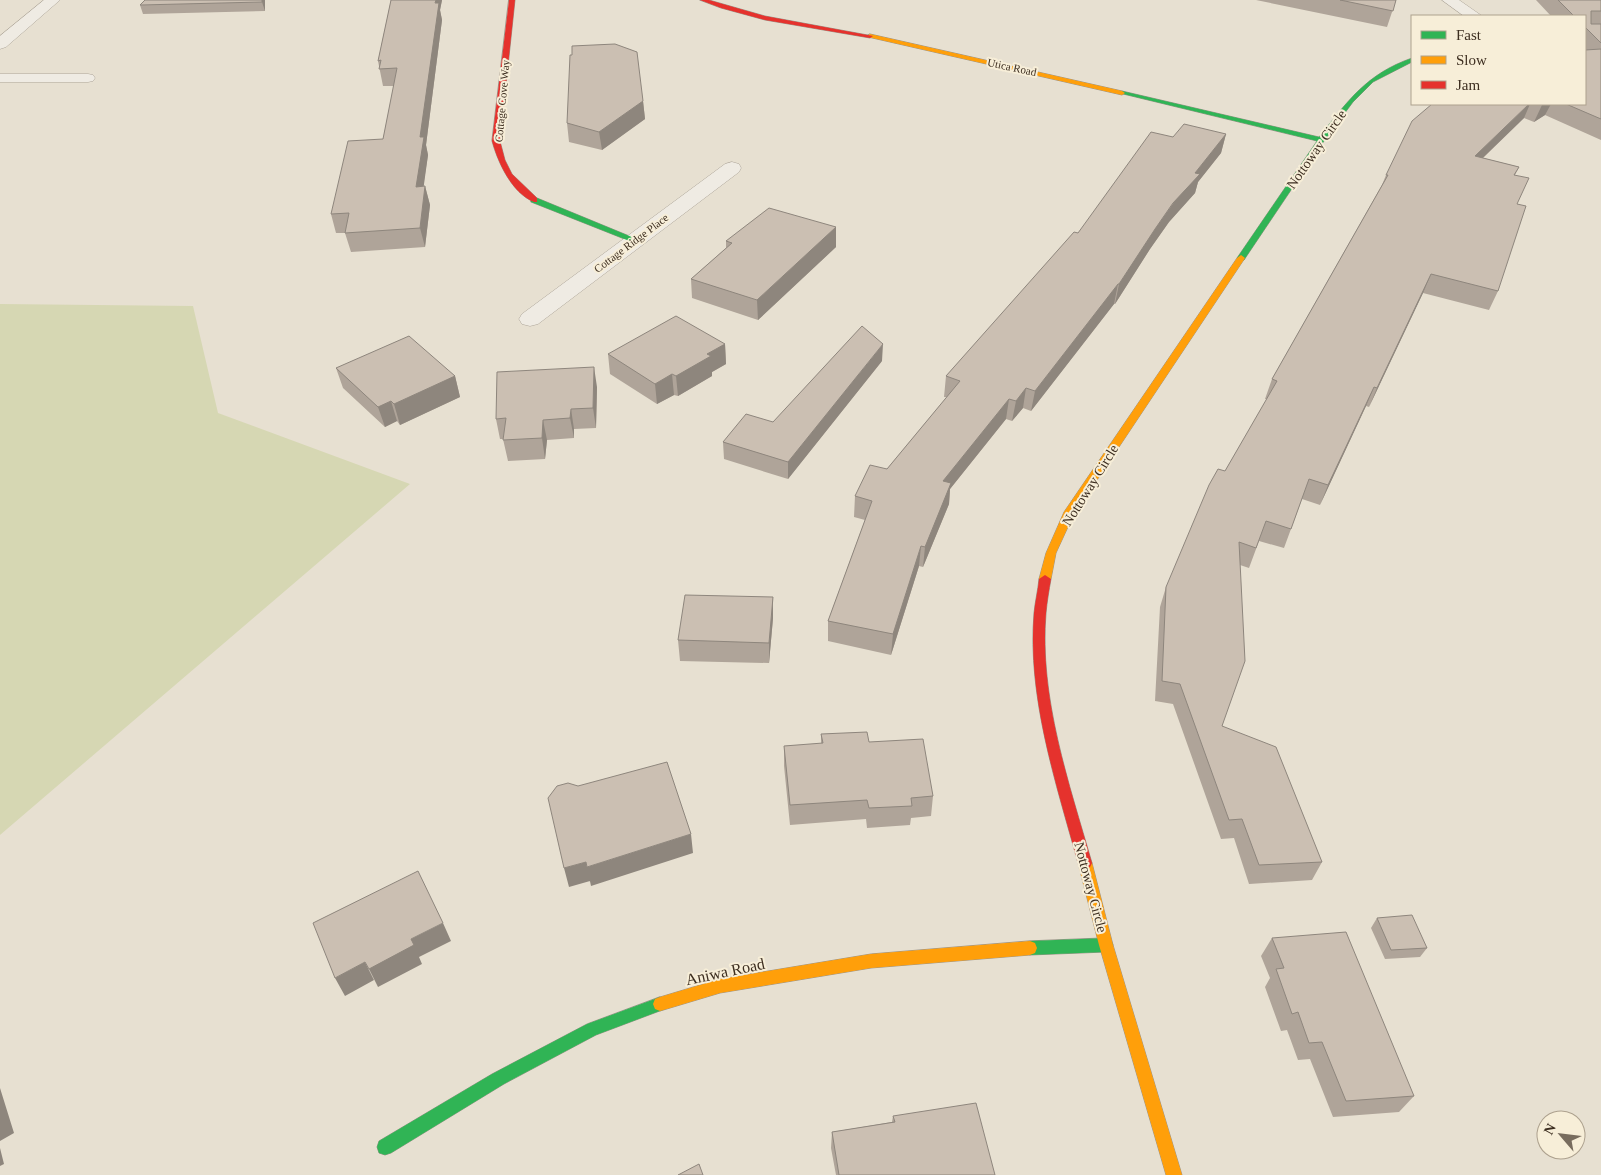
<svg xmlns="http://www.w3.org/2000/svg" width="1601" height="1175" viewBox="0 0 1601 1175" font-family="Georgia,serif">
  <rect width="100%" height="100%" fill="#e7e0d1"/>
  <path fill="#d6d7b3" d="M0,304L193,306L218,413L410,484L0,835Z"/>
  <g fill="none" stroke-linecap="round" stroke-linejoin="round">
    <defs>
      <path id="lane" d="M0,74H88L93,75L95,78L93,81L88,82H0Z"/>
      <path id="street" d="M44,0H60L6,47L0,49V36Z
        M1442,0H1459L1482,16H1464Z
        M732,162L739,164L741,168L739,172L538,324L530,326L522,324L519,319L522,314L725,164Z"/>
      <path id="fast" d="M1412,58V62L1373,82L1353,102L1324,141L1244,260L1241,261L1237,258L1317,141L1119,93L1122,91L1319,137C1348,101 1366,74 1412,58Z
        M531,198H537L639,240L632,242L531,202Z
        M1106,938L1111,940L1113,945L1111,950L1106,952L1030,955L1025,953L1023,948L1025,943L1030,941Z
        M660,997L665,999L667,1004L665,1009L596,1035L504,1084L391,1153L385,1155L379,1153L377,1147L379,1141L492,1074L587,1024Z"/>
      <path id="slow" d="M870,34L1122,91L1125,93L1122,95L868,37L867,36Z
        M1241,255L1245,258L1073,516L1056,553L1051,579L1045,583L1041,582L1039,579L1046,553L1064,512L1237,258Z
        M1085,857L1090,859L1092,863L1113,945L1182,1175H1166L1099,945L1078,863L1080,859Z
        M1030,941L1035,943L1037,948L1035,953L1030,955L871,968L720,993L660,1011L655,1009L653,1004L655,999L660,997L720,979L871,954Z"/>
      <path id="jam" d="M509,0H515L500,141L505,160L512,174L537,198V202H534C512,193 498,163 492,141Z
        M700,0H709L765,16L873,36L870,38L765,20L721,8Z
        M1045,575L1051,579C1049,590 1047,602 1046,613C1039,697 1069,783 1092,863L1090,867L1085,869L1080,867L1078,863C1056,783 1027,697 1034,613C1035,602 1038,590 1039,579Z"/>
    </defs>
    <use href="#lane" stroke="#ada599" stroke-width="1"/>
    <use href="#street" stroke="#ada599" stroke-width="1"/>
    <use href="#fast" stroke="#9c958a" stroke-width="1"/>
    <use href="#slow" stroke="#9c958a" stroke-width="1"/>
    <use href="#jam" stroke="#9c958a" stroke-width="1"/>
    <use href="#lane" fill="#efebe3" fill-rule="evenodd"/>
    <use href="#street" fill="#efebe3" fill-rule="evenodd"/>
    <use href="#fast" fill="#30b455" fill-rule="evenodd"/>
    <use href="#slow" fill="#ff9f0a" fill-rule="evenodd"/>
    <use href="#jam" fill="#e5322d" fill-rule="evenodd"/>
  </g>
  <path fill="#afa499" d="M265,0V11L143,14L140,5Z
    M391,0H442L440,10L442,20L426,145L428,155L423,187L425,186L430,205L425,247L351,252L345,233H336L331,214L383,139L394,86H383L378,61Z
    M1256,0H1396L1387,27Z
    M1536,0H1601V140L1545,115L1534,122L1524,118L1483,158L1519,167L1515,175L1517,204L1498,291L1489,310L1423,293L1369,407L1366,406L1320,505L1302,499L1284,548L1259,541L1249,568L1240,565L1222,726L1322,862L1312,880L1249,884L1234,838L1221,839L1173,704L1155,701L1160,607L1166,587L1225,471L1267,399H1265L1272,379L1382,185L1386,175L1432,104H1585V16H1551Z
    M643,101L645,119L602,150L569,142L567,123Z
    M1226,134L1221,153L1198,182L1195,193L1169,222L1150,249L1115,304H1114L1031,411L1023,408L1012,421L1006,419L950,489L949,504L923,567L919,566L891,655L828,641V621L865,520L854,517L855,496L887,469L947,397H944L946,376L1078,233L1173,137Z
    M836,227V247L758,320L692,298L691,279L726,248V241Z
    M725,344L726,364L712,372V376L678,396L674,395L657,404L610,374L608,354Z
    M882,361L788,479L724,459L723,442L773,422Z
    M336,368L455,376L460,397L400,425L397,421L385,427L343,388Z
    M597,387L596,428L574,429V438L547,440L545,459L508,461L503,439H500L496,419Z
    M773,597V618L769,663L680,661L678,640Z
    M821,734L869,742L933,796L931,816L911,818L910,825L867,828L866,819L790,825L784,766V746L821,744Z
    M1377,918L1427,948L1420,957L1385,959L1371,928Z
    M1272,938L1414,1096L1399,1112L1333,1117L1310,1059L1298,1060L1287,1030L1281,1031L1265,987L1270,978L1261,956Z
    M893,1116L995,1175H836L831,1148L832,1132L892,1122Z"/>
  <path fill="#8e867d" d="M262,0H265V11L262,2Z
    M436,0H442L440,10L442,20L426,145L428,155L421,206L416,187L420,137Z
    M643,101L645,119L602,150L599,132Z
    M1529,104H1530L1524,118L1467,173L1475,156Z
    M1543,104H1551L1545,115L1534,122L1542,105Z
    M1226,134L1221,153L1198,182L1195,193L1169,222L1150,249L1115,304L1119,284L1155,229L1195,173Z
    M425,186L430,205L425,247L420,228Z
    M836,227V247L758,320L757,300Z
    M1431,274L1423,293L1369,407L1377,388Z
    M1118,284L1114,304L1031,411L1035,391Z
    M725,344L726,364L712,372V376L678,396L676,376L707,354Z
    M883,344L882,361L788,479V462Z
    M594,367L597,387L596,428L593,408Z
    M672,374L674,395L657,404L655,384Z
    M455,376L460,397L400,425L394,404Z
    M1374,387L1366,406L1320,505L1328,485Z
    M1026,388L1023,408L1012,421L1016,401Z
    M1009,399L1006,419L950,489L949,504L923,567L925,547L943,481Z
    M391,401L397,421L385,427L378,407Z
    M571,409L574,429V438L570,418Z
    M543,420L547,440L545,459L542,438Z
    M921,546L919,566L891,655L893,634Z
    M773,597V618L769,663V643Z
    M691,834L693,853L591,886L587,867Z
    M586,862L590,881L569,887L564,868Z
    M443,923L451,941L419,957L422,964L378,987L369,969L411,939Z
    M365,962L374,980L345,996L335,978Z
    M0,1088L14,1133L0,1141Z
    M0,1148L4,1164L0,1166Z"/>
  <path fill="#cbbfb2" stroke="#8e867d" d="M145,0H262V2L140,5Z
    M391,0H436L435,3H439L420,137H424L416,187L425,186L420,228L345,233L349,213L331,214L348,141L383,139L397,68L379,69L381,60L378,61Z
    M1340,0H1396L1393,11Z
    M1558,0H1601V11H1591V24H1601V43L1585,27V16H1574Z
    M615,44L637,52L643,101L599,132L567,123L570,55H572V46Z
    M1601,49V119L1566,104H1585V50Z
    M1432,104H1529L1475,156L1519,167L1514,175L1529,178L1517,204L1526,206L1498,291L1431,274L1377,388L1374,387L1328,485L1309,479L1291,529L1266,521L1256,548L1239,542L1245,661L1222,726L1276,747L1322,862L1259,865L1242,819L1229,820L1180,684L1162,681L1166,587L1209,485L1218,469L1225,471L1277,381L1272,379L1388,175H1386L1412,121Z
    M1184,124L1226,134L1195,173L1200,174L1173,203L1155,229L1119,284H1118L1035,391L1026,388L1016,401L1009,399L943,481L951,483L925,547L921,546L893,634L828,621L872,501L855,496L870,465L887,469L960,381L946,376L1074,232L1078,233L1151,132L1173,137Z
    M769,208L836,227L757,300L691,279L732,243L726,241Z
    M676,316L725,344L707,354L711,356L676,376L672,374L655,384L608,354Z
    M862,326L883,344L788,462L723,442L746,414L773,422Z
    M409,336L455,376L394,404L391,401L378,407L336,368Z
    M594,367L593,408L571,409L570,418L543,420L542,438L503,440L506,418L496,419L497,372Z
    M685,595L773,597L769,643L678,640Z
    M867,732L869,742L923,739L933,796L911,798L912,806L869,808L867,800L790,805L784,746L823,743L821,734Z
    M667,762L691,834L587,867L586,862L564,868L548,798L557,786L568,783L578,786Z
    M418,871L443,923L411,939L414,945L369,969L365,962L335,978L313,923Z
    M1412,915L1427,948L1391,950L1377,918Z
    M1346,932L1414,1096L1346,1101L1322,1042L1309,1043L1298,1012L1292,1014L1276,969L1284,968L1272,938Z
    M976,1103L995,1175H839L832,1132L895,1122L893,1116Z
    M699,1164L703,1175H678Z"/>
  <g text-anchor="middle" stroke-width="4" stroke-linejoin="round" paint-order="stroke">
    <g font-size="11" fill="#3d2e20" stroke="#f7eed8">
      <text transform="translate(1012 67) rotate(12)" y="4">Utica Road</text>
      <text transform="translate(502 101) rotate(-85)" y="4">Cottage Cove Way</text>
      <text transform="translate(631 243) rotate(-37)" y="4">Cottage Ridge Place</text>
    </g>
    <g font-size="14" fill="#3d2e20" stroke="#f7eed8">
      <text transform="translate(1316 149) rotate(-55)" y="5">Nottoway Circle</text>
      <text transform="translate(1090 485) rotate(-58)" y="5">Nottoway Circle</text>
      <text transform="translate(1091 887) rotate(75)" y="5">Nottoway Circle</text>
    </g>
    <g font-size="16" fill="#3d2e20" stroke="#f7eed8">
      <text transform="translate(725 971) rotate(-12)" y="6">Aniwa Road</text>
    </g>
  </g>
  <rect x="1411" y="15" width="175" height="90" fill="#f7eed8" stroke="#ada18e"/>
  <rect x="1421" y="31" width="25" height="8" fill="#30b455" stroke="#ada18e"/>
  <text x="1456" y="40" font-size="15" fill="#3d2e20">Fast</text>
  <rect x="1421" y="56" width="25" height="8" fill="#ff9f0a" stroke="#ada18e"/>
  <text x="1456" y="65" font-size="15" fill="#3d2e20">Slow</text>
  <rect x="1421" y="81" width="25" height="8" fill="#e5322d" stroke="#ada18e"/>
  <text x="1456" y="90" font-size="15" fill="#3d2e20">Jam</text>
  <g transform="translate(1561 1135) rotate(298)"><circle r="24" fill="#f7eed8" stroke="#ada18e"/>
  <path d="M0-4L9 19L0 12L-9 19Z" fill="#786c5e"/>
  <text y="-8" font-size="14" font-weight="bold" text-anchor="middle" fill="#3d2e20">N</text>
  </g>
</svg>
